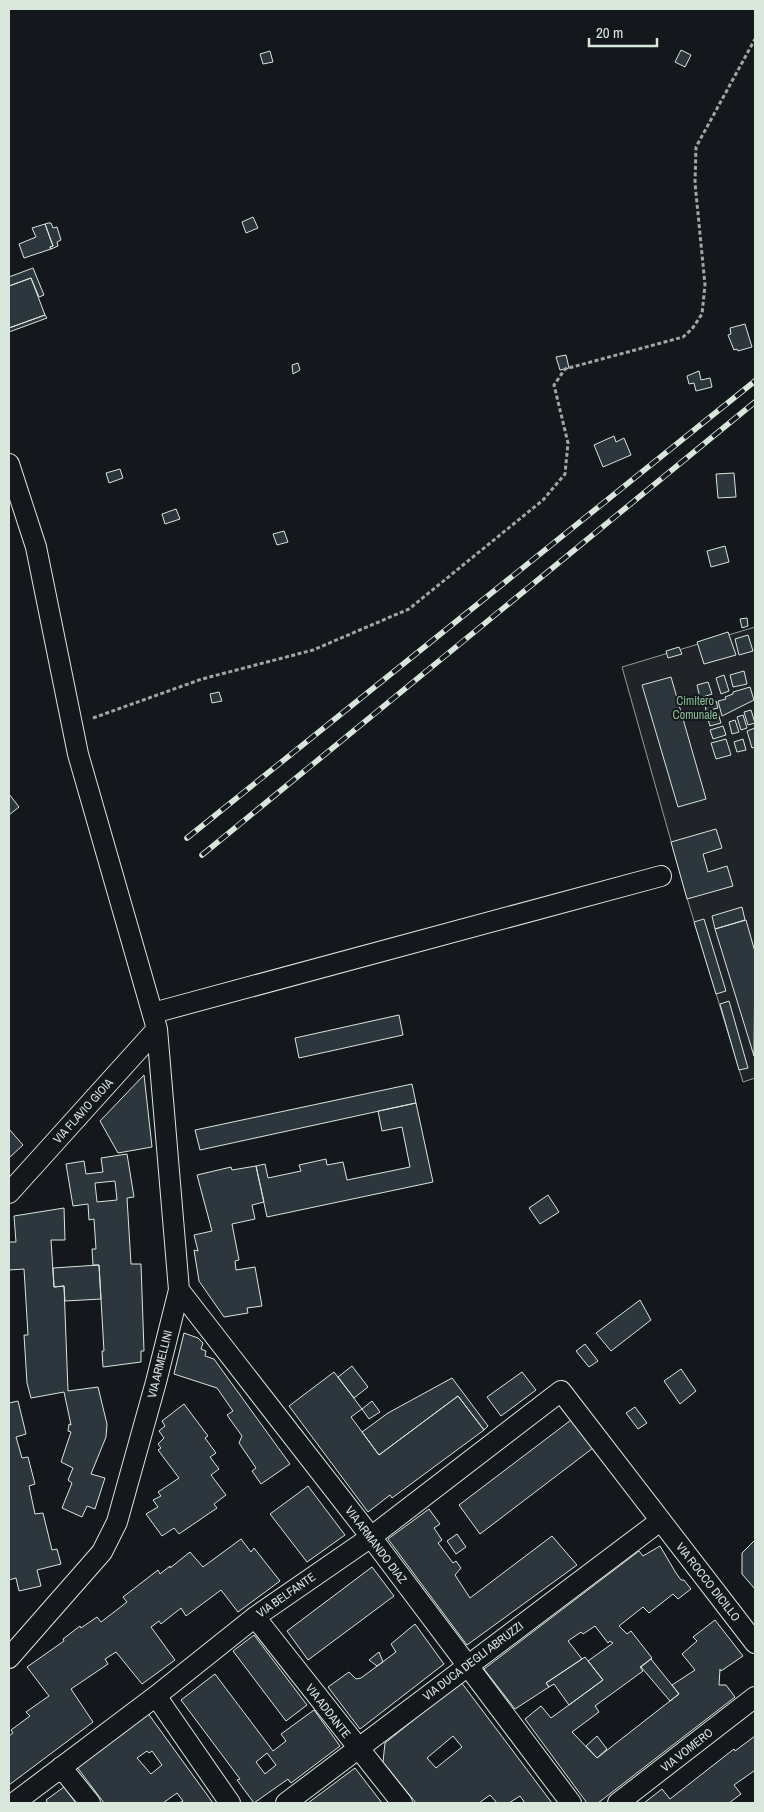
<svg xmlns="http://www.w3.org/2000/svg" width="764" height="1812" viewBox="0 0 764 1812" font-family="'Archivo Narrow',sans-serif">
  <rect width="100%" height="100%" fill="#14181c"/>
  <path fill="#202428" stroke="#939e99" d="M755,627V1078L743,1082L687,898L622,667Z"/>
  <path fill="#2c363c" stroke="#d8e6dc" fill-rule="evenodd" d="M681,50L691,55L685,67L675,62Z
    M270,51L273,62L263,64L260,54Z
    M253,217L258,228L246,233L242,222Z
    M48,223H51L53,228L57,227L61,240L57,242L58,246L51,249L50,247L53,246L45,224Z
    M45,224L53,246L50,247L51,249L24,258L19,244L36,237L32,228Z
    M33,268L44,295L39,297L31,278L9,286V277Z
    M31,278L45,315L9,328V286Z
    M45,315L47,318L9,332V328Z
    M745,324L752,347L738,351L737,349L734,350L728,335L731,334L730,328Z
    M566,355L569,368L560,370L556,357Z
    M298,363L300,370L293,374L292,365Z
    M699,371L701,380L710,378L712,387L696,391L694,383L689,384L687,376Z
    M614,436L616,442L624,438L631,455L603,467L594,445Z
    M120,469L123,478L109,483L106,473Z
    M734,473L736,497L718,498L716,474Z
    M176,509L180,519L165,524L162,514Z
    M284,531L288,542L277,545L273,534Z
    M725,546L729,562L711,567L707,551Z
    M747,618L748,626L742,628L740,619Z
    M728,632L736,655L704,664L697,642Z
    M748,635L753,651L739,655L735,639Z
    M679,647L682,654L668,658L666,651Z
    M744,671L747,684L733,687L730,675Z
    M724,675L729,691L721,694L716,678Z
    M671,677L706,799L678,807L642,685Z
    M708,682L712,694L700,698L697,685Z
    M750,687L754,700L722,716L718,701L726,699L725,697L733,694V692Z
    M219,692L222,701L212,703L210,694Z
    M716,701L718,708L706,711L705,704Z
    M751,710L755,723L748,725L744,712Z
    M718,713L721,723L710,726L707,716Z
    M743,715L747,728L741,730L737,717Z
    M735,720L739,732L732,734L729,722Z
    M723,726L726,735L713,739L710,730Z
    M755,728V747L752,748L747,731Z
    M726,739L731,755L716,759L711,743Z
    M743,739L746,750L737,752L734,742Z
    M9,794L19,807L9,815Z
    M716,829L722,848L703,854L708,872L727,866L733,886L687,899L671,842Z
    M742,907L745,920L715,929L712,916Z
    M704,919L726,991L716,994L694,922Z
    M746,920L755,952L754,1056L715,929Z
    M729,1001L748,1068L739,1070L720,1004Z
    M399,1015L403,1035L299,1058L295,1038Z
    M144,1075L152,1147L118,1153L100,1121Z
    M412,1084L416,1103L200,1150L195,1130Z
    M416,1103L433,1182L267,1217L256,1166L265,1164L268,1178L301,1171L299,1165L326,1159L327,1165L343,1162L347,1180L410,1167L402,1127L382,1131L378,1111Z
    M9,1129L23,1145L9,1158Z
    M127,1154L134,1197L127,1198L131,1264H141L144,1351H141V1362L103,1367L102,1351H104L99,1265H93L92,1249H96L94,1219L89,1220L88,1204L73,1206L66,1164L84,1161L86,1174L103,1172L101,1158ZM115,1181L117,1200L97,1202L95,1183Z
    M256,1166L264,1202L252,1205L255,1219L232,1224L239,1260L235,1261L236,1270L255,1267L262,1306L247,1308L248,1313L224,1317L199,1281L194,1250L198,1251L194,1235L212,1231L197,1175L231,1167L232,1170Z
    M548,1195L559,1212L540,1224L529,1208Z
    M64,1208L65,1240H51L54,1287L64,1286L68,1391L98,1387L107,1424L106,1437L91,1474L105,1478L95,1509L87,1506L82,1517L62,1508L72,1483L68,1480L73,1468L61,1462L71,1432L68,1431L69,1424L71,1425L64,1392L31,1398L27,1383L24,1335H28L24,1269L9,1270V1242H16L14,1216Z
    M99,1265L101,1299L65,1301L64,1286L54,1287L53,1268Z
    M640,1300L651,1320L611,1351L596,1333Z
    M184,1333L198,1338L203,1343L201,1349L206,1351L205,1356L214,1359L290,1464L261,1484L252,1471L256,1468L239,1443L242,1436L227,1415L233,1411L217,1388L174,1374Z
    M585,1344L598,1361L589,1367L576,1351Z
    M352,1366L368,1387L354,1398L338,1377Z
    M681,1369L696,1391L680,1404L664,1381Z
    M334,1372L362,1409L351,1417L379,1455L458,1396L484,1430L392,1498L390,1495L368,1512L289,1406Z
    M522,1372L536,1390L501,1416L487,1397Z
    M452,1378L488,1426L484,1430L458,1396L379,1455L362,1432L388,1413Z
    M18,1401L26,1434L16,1437L22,1458L28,1457L35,1484L29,1486L35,1514L43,1513L52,1550L57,1549L61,1564L37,1570L41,1586L19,1591L16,1578L9,1580V1403Z
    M372,1401L380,1412L369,1419L362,1409Z
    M184,1404L208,1436L205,1438L216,1453L210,1457L219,1469L211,1475L226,1495L214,1504L217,1508L179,1534L174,1528L162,1536L146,1514L158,1507L153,1500L161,1496L158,1492L179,1478L158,1450L161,1448L158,1444L164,1438L159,1431L165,1426L162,1421Z
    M635,1407L647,1423L638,1429L626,1413Z
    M575,1417L597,1445L480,1534L459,1505Z
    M308,1486L345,1535L307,1562L270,1514Z
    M429,1509L440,1524L434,1528L442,1540L438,1543L453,1563L456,1561L461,1568L455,1575L470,1598L552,1536L577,1565L467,1645L388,1539Z
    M457,1534L466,1547L456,1554L447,1541Z
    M241,1539L251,1552L254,1548L280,1581L238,1612L221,1590L186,1616L181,1608L161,1624L159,1621L151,1627L175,1660L142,1684L116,1652L105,1659L108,1664L71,1689L93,1722L9,1785V1736L13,1733L11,1730L30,1716L26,1712L49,1696L27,1667L64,1641L63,1639L80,1626L81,1628L97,1617L101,1622L127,1602L123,1597L158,1570L160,1574L170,1566V1568L190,1552L203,1567Z
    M755,1540V1589L742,1574V1553Z
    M660,1546L676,1573L681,1580H684L691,1589L678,1599L673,1594L649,1613L643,1607L619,1626L627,1634L631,1631L652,1658L640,1667L643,1671L595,1706L599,1712L572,1732L597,1758L670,1701L679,1694L672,1685L695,1670L682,1654L697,1641L693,1637L715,1620L743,1656L721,1671L720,1669L719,1685H726L735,1697L598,1803H587L525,1719L541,1706L551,1718L603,1680L588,1661L613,1643L610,1641L608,1643L595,1626L583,1634L581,1632L568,1641L582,1659L546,1683L549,1687L515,1709L484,1669L639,1551L643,1556Z
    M372,1567L394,1596L308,1660L287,1631Z
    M415,1624L444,1664L360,1729L328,1687L349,1672L356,1679L361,1678L396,1652L391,1644Z
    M254,1635L307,1705L286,1721L233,1651Z
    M379,1652L383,1662L377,1666L369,1660Z
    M585,1657L603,1680L569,1705L554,1684L549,1687L546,1683Z
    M651,1659L679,1694L670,1701L641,1667Z
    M215,1674L273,1751L286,1741L281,1734L314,1710L340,1746L291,1783L288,1779L254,1803L237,1780L240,1779L181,1700ZM267,1753L276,1765L265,1774L256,1762Z
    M461,1682L552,1803H525L520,1796L509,1803H497L490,1795L479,1803H416L383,1762L385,1743ZM453,1736L462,1747L436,1768L427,1758Z
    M147,1712L213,1803H179L183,1801L177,1793L163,1803H104L77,1767L122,1734L120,1731ZM147,1751L149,1753L152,1751L162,1765L151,1774L137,1758Z
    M597,1736L607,1749L597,1758L586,1746Z
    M755,1736V1773L754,1771L734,1785L741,1794L729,1803H644L662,1789L670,1799L734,1749L735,1751Z
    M355,1768L382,1803H308Z
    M64,1787L76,1803H48L46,1800Z"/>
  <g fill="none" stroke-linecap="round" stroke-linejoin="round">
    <defs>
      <path id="street" d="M9,464L36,547L78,754L157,1029L179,1290L156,1382L117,1522L102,1552L9,1658
        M153,1013L661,876
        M9,1193L157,1029
        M179,1290L371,1537L571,1803
        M255,1617L402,1803
        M156,1696L230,1803
        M61,1767L90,1803
        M14,1803L156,1696L255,1617L371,1537L561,1391L755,1643
        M286,1803L660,1521
        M618,1803L755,1697"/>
    </defs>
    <use href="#street" stroke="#d8e6dc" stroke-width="22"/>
    <path stroke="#9da8a2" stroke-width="3" stroke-dasharray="4 2.5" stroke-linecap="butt" d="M93,718L202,679L313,650L409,609L543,500L565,474L568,443L554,385L565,369L683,337L692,329L702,314L705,285L695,183L696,147L755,39"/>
    <use href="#street" stroke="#14181c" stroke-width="20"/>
    <defs>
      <path id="rail" d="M187,838L755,381
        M202,855L755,402"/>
    </defs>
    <use href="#rail" stroke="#d8e6dc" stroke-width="5.5"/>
    <use href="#rail" stroke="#14181c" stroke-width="4" stroke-dasharray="11" stroke-linecap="butt"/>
  </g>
  <g text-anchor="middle" stroke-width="4" stroke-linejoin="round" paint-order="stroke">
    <g font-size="12" fill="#8ac095" stroke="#14181c">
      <text x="695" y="705">Cimitero<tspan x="695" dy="14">Comunale</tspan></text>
    </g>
    <g font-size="12" fill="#d8e6dc" stroke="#14181c">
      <text transform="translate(83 1111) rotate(-48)" y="4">VIA FLAVIO GIOIA</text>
      <text transform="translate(160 1364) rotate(-76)" y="4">VIA ARMELLINI</text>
      <text transform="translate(376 1545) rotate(53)" y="4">VIA ARMANDO DIAZ</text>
      <text transform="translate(708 1582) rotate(52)" y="4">VIA ROCCO DICILLO</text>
      <text transform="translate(286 1595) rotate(-35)" y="4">VIA BELFANTE</text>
      <text transform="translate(473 1661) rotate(-37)" y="4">VIA DUCA DEGLI ABRUZZI</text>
      <text transform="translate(328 1711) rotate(52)" y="4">VIA ADDANTE</text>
      <text transform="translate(687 1750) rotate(-38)" y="4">VIA VOMERO</text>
    </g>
  </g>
  <rect width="764" height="1812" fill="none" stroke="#d8e6dc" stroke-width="20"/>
  <path d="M589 38v8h68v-8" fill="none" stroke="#d8e6dc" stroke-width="2.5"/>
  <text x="596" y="38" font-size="15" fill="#d8e6dc" stroke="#14181c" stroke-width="4" paint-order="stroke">20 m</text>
</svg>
